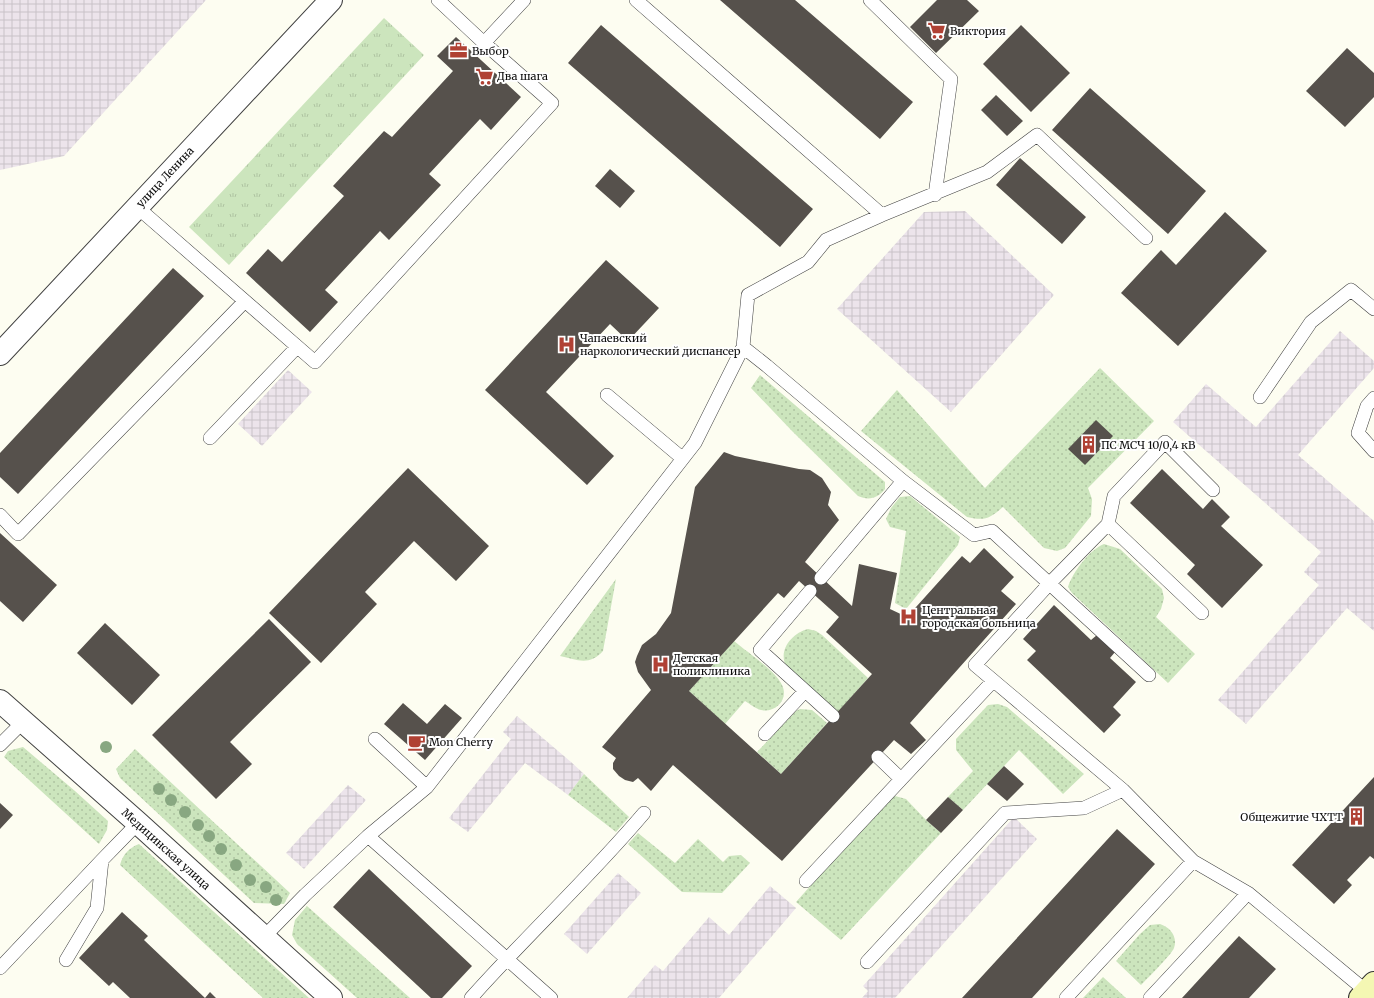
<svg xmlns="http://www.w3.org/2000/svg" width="1374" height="998" viewBox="0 0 1374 998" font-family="Merriweather,serif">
  <defs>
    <pattern id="industrial-grid" width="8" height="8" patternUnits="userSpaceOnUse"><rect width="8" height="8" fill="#ece4eb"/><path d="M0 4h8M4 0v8" fill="none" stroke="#c9c2c8"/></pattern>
    <pattern id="grass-dots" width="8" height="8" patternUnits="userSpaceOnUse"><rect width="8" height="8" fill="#cce5bd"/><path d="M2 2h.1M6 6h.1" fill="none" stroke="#aec3a1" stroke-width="1.8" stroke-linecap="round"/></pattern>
    <pattern id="park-tufts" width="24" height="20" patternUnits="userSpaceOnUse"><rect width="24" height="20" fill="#cce5bd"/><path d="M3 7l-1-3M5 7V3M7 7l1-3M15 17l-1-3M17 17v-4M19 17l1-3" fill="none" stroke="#aec3a1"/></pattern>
  </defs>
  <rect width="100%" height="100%" fill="#fdfdf1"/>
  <path fill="url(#industrial-grid)" d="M0,0H206L64,156L0,170Z
    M965,211L1054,295L951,412L837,309L924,212Z
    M1340,331L1374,361V368L1298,455L1374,521V631L1347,608L1246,724L1218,700L1319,585L1304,572L1321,552L1173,422L1206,384L1256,427Z
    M288,370L312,392L262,446L238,424Z
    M517,716L571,762L584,774L568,795L525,763L468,832L449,818L511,739L503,732Z
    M348,785L366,800L304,869L286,853Z
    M1014,817L1037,839L895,998H862L868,991L863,986Z
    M618,873L641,893L587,954L564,934Z
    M770,886L796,908L719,998H627L655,965L663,971L709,917L729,935Z"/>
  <path fill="url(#grass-dots)" d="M1100,368L1154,421L1088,488L1092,499L1091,516L1065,548L1057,551L1044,548L1003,507C989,519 985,521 967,517L861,431L897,390L985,488Z
    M760,375L885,482V489C878,498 869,501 858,496L792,431L751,388Z
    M910,496L960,537L958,545L906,609L895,603L906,531L890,527L886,519L891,508L900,497Z
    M1104,544L1120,549L1162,589L1164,598L1161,609L1156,617L1195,654L1168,683L1072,593L1068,587C1073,572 1089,550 1104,544Z
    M616,579L603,651C590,666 577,660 560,656Z
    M808,629L816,631L822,635L868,678L838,712L786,666C778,650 792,633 808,629Z
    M734,641C748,653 775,670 782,685C789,699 776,713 761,710C756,709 750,704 745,701L725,724L689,691Z
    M998,704L1007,707L1084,774L1063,794L1019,750L963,810L948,797L973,771L956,750V739L988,705Z
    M800,709L812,710L827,723L781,774L757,752L796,711Z
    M23,747L75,791L108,821L107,830L99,844L4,757L8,751Z
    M135,749L290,893L284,904L254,903L120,778L116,769Z
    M584,774L629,817L616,832L568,795Z
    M895,796L906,799L926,820L941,833L841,940L796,902L887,800Z
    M638,833L675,863L698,839L723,862L729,856L741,855L750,863L722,893L682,892L628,844Z
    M139,844L299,989L309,998H263L120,865C123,854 129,848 139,844Z
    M307,906L410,998H357L297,944L292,935L295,920Z
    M1160,924C1170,927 1178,937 1174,948C1172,954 1147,979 1141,985L1116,961L1140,934L1150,925Z
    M1103,977L1126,998H1083Z"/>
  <path fill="url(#park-tufts)" d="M384,18L424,55L229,265L189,227Z"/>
  <path fill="#56514c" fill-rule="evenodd" d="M720,0H795L913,102L880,139Z
    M937,0H967L979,11L936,53L910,27Z
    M601,25L813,209L780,247L568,63Z
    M1021,25L1070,73L1031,112L983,64Z
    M456,37L521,97L491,130L480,119L429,174L441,185L389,240L380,231L325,290L338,302L310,332L246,273L268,249L282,262L344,196L333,186L384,131L392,137L453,71L437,56Z
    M1347,48L1374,73V97L1345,127L1306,91Z
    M1090,88L1206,191L1168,234L1052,130Z
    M996,95L1023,121L1007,136L981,110Z
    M1020,158L1086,217L1062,244L996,185Z
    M610,169L635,191L620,208L595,186Z
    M1225,212L1267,251L1178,346L1121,293L1161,250L1176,265Z
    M606,260L659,308L628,341L610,324L546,392L614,456L587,485L485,390Z
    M173,268L204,296L18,494L0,477V453Z
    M1096,420L1113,436L1085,465L1068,449Z
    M724,452L735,456L799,469L810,470L822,478L831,492L828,505L839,520L805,562L852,606L859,564L897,573L890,609L907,617L962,556L970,563L984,548L1014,577L1001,591L1016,604L910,723L926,740L911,754L894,740L782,861L673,765L651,791L638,778L633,782L625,780L619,776L613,769V763L616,758L602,747L651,690L638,672L635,662L637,656L642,645L656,634L671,613L695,487ZM799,581L839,617L826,632L872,674L781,774L689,691L778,593L784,598Z
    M408,468L489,546L456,581L414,541L365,592L377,604L321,663L269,613Z
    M1162,469L1203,509L1212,499L1230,517L1221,526L1263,565L1222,608L1187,574L1195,565L1130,503Z
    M0,533L57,585L23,622L0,601Z
    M1054,605L1091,640L1097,635L1115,652L1110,658L1136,682L1113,707L1121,715L1104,733L1027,660L1036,651L1023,639Z
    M269,619L311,662L230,742L252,764L216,799L152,735Z
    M105,623L160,675L132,705L77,653Z
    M403,703L427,724L445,704L462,718L425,760L384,724Z
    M1004,766L1024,784L1007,801L987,784Z
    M1374,777V859L1370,856L1347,880L1352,885L1334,904L1292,865Z
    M948,797L963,810L941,833L926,820Z
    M0,803L13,815L0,829Z
    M1117,829L1155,864L1065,962L1032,998H962Z
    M369,869L472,966L442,998H431L333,907Z
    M122,912L148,936L144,940L205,998L210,992L216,998H130L113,982L109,986L79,958Z
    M1239,936L1276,969L1249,998H1182Z"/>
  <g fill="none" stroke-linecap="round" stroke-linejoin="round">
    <defs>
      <path id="service" d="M438,0L484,43L524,0
        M636,0L882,215
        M870,0L951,79L935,195
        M137,207L315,362L552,103L484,43
        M743,347L767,366L903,481L974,535L992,531L1149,675
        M607,395L682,458
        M1260,397L1311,322L1351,290L1374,309
        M1374,398L1367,406L1358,433L1374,451
        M210,438L297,347
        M1213,490L1165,442L1114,496L1108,524L1050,583L975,665L1123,790L1193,861L1248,893L1366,991
        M0,515L18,534L245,301
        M1108,524L1202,613
        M821,578L903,481
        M810,591L760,650L833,716
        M765,734L805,691
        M375,739L427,787
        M0,745L23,722
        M878,757L901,779
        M368,836L551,998
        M806,881L993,681
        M263,938L305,895L368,836L427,787L695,443L743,347L748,295L808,262L826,240L882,215L987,172L1037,135L1146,238
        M66,960L97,908L102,860
        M867,962L1005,813L1084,808L1123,790
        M0,968L102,860L138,823
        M471,998C527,935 590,877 644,813
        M1066,998L1193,861
        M1150,998L1248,893"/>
      <path id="minor" d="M0,701L138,823L331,998"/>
      <path id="tertiary" d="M0,354L331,0"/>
      <path id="secondary" d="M1360,998L1374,983"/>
    </defs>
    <use href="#service" stroke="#414141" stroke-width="14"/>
    <use href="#minor" stroke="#414141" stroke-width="24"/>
    <use href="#tertiary" stroke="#414141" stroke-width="24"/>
    <use href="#secondary" stroke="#303030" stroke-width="24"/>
    <use href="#service" stroke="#fff" stroke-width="13"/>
    <use href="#minor" stroke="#fff" stroke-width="22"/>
    <use href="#tertiary" stroke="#fff" stroke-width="22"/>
    <use href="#secondary" stroke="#f4f7b3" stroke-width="22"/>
  </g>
  <g fill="#88a781">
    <circle cx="106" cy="747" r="6"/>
    <circle cx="159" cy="789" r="6"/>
    <circle cx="171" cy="800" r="6"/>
    <circle cx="185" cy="812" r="6"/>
    <circle cx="198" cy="825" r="6"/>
    <circle cx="209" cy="836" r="6"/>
    <circle cx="221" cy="849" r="6"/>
    <circle cx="236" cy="865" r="6"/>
    <circle cx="250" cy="880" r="6"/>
    <circle cx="266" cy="887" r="6"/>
    <circle cx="276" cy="900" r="6"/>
  </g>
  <defs>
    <symbol id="supermarket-bare" viewBox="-9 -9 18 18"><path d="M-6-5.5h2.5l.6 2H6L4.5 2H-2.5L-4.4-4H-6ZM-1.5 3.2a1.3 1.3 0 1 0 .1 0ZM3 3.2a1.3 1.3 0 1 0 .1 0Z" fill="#b04134" stroke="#fff" stroke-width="2.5" paint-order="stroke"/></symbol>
    <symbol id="office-bare" viewBox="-9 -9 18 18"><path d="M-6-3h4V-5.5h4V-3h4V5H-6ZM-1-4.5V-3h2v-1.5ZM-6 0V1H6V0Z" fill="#b04134" stroke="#fff" stroke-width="2.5" paint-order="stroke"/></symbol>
    <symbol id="hospital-bare" viewBox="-9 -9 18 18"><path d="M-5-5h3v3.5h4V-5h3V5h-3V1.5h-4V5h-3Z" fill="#b04134" stroke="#fff" stroke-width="2.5" paint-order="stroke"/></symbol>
    <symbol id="building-bare" viewBox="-9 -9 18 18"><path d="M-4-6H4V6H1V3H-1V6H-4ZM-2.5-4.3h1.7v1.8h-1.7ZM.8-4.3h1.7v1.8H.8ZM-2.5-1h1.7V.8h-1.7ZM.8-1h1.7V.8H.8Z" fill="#b04134" stroke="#fff" stroke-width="2.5" paint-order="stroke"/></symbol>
    <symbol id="cafe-bare" viewBox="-9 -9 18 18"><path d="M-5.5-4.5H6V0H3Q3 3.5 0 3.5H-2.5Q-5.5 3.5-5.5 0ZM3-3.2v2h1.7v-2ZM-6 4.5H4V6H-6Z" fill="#b04134" stroke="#fff" stroke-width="2.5" paint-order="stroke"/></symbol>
  </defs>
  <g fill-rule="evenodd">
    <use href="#supermarket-bare" x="924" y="18" width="25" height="25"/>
    <use href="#office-bare" x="446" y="38" width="25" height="25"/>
    <use href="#supermarket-bare" x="472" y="64" width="25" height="25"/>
    <use href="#hospital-bare" x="554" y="332" width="25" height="25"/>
    <use href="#building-bare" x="1076" y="432" width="25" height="25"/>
    <use href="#hospital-bare" x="896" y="604" width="25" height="25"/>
    <use href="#hospital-bare" x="648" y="652" width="25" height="25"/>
    <use href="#cafe-bare" x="404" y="730" width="25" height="25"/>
    <use href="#building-bare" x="1344" y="804" width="25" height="25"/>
  </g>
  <g text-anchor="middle" stroke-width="4" stroke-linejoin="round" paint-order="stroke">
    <g font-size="11" fill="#0e0e0e" stroke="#fff" text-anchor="start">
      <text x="950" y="35">Виктория</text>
      <text x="472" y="55">Выбор</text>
      <text x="497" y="80">Два шага</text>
      <text x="580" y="342">Чапаевский<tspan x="580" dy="13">наркологический диспансер</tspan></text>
      <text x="1101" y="449">ПС МСЧ 10/0,4 кВ</text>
      <text x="922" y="614">Центральная<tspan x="922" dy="13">городская больница</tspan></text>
      <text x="673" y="662">Детская<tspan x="673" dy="13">поликлиника</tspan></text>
      <text x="429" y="746">Mon Cherry</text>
      <text x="1343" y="821" text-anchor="end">Общежитие ЧХТТ</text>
    </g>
    <g font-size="11" fill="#0e0e0e" stroke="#fff">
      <text transform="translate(165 177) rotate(-47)" y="4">улица Ленина</text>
      <text transform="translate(166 849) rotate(42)" y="4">Медицинская улица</text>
    </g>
  </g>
</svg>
